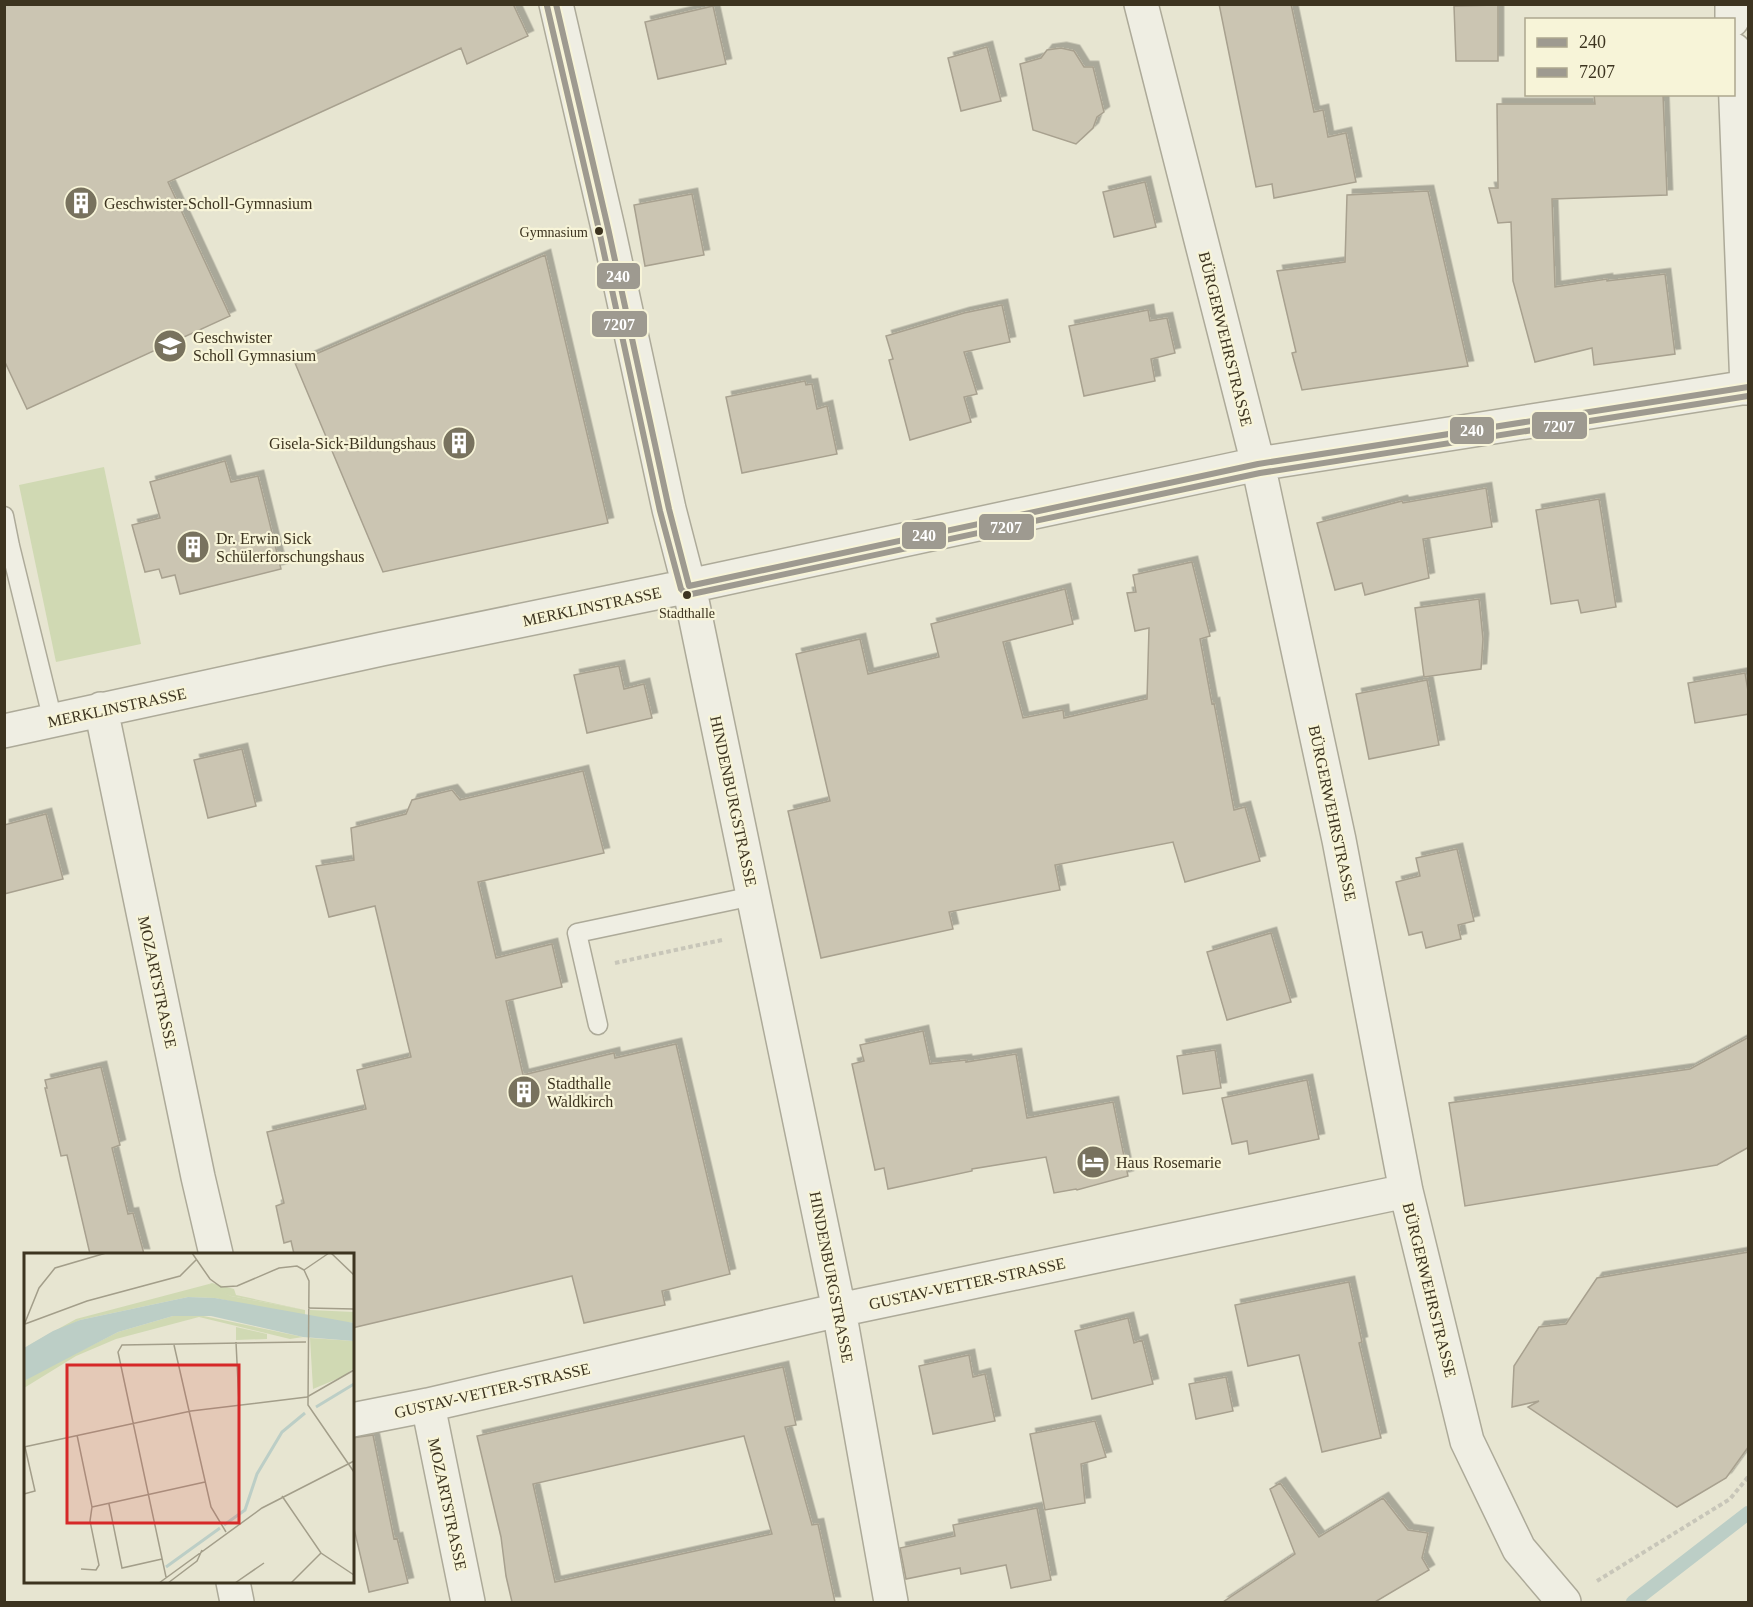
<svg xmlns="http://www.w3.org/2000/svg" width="1753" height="1607" viewBox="0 0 1753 1607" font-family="'Times New Roman',serif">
  <defs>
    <filter id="shadow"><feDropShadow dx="5.5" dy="-5.5" stdDeviation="0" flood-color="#0004"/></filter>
  </defs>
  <rect width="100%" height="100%" fill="#e7e5d1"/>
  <path fill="#d0d9b3" d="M104,467L141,644L56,662L19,485Z"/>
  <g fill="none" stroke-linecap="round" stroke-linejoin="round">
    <path stroke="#bccec6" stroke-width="14" d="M1633,1602L1748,1513"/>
  </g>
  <path fill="#cbc5b2" stroke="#a8a18f" stroke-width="1.5" fill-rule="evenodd" filter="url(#shadow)" d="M4,4H513L528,36L467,64L461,48L168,182L230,316L27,409L4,360Z
    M1219,4H1291L1314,112L1323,110L1328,137L1346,133L1356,182L1274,198L1272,184L1256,187Z
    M1498,5V61H1456L1454,6Z
    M713,6L726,64L658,79L645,22Z
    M987,47L1001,101L961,111L948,58Z
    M1061,48L1074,51L1084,67H1093L1104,112L1097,117L1093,128L1076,144L1033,130L1020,64L1041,58L1047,50Z
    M1594,94H1663L1667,195L1552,199L1555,287L1607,279V281L1665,274L1675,354L1594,365L1592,348L1535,362L1513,281L1511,222L1498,223L1489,188H1498L1497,104H1595Z
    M1145,182L1156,227L1114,237L1103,192Z
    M1428,191L1468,366L1302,390L1292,353L1296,352L1277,271L1345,262L1347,195Z
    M692,194L704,255L645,266L634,205Z
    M545,255L608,523L383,572L295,363Z
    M1002,305L1010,342L964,352L977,394L964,397L971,422L910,440L889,360L893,359L886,336L964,313Z
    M1148,310L1150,321L1167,318L1175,353L1151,359L1155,381L1084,396L1069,326Z
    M805,381L806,385L812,384L817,409L827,406L837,454L742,473L726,397Z
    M225,461L231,482L258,476L281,569L180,594L175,575L162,578L159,569L145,572L132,525L160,518L150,482Z
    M1486,488L1492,527L1423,539L1429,578L1365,595L1362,583L1335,590L1317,523L1402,501L1403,503Z
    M1599,499L1616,607L1581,613L1578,600L1551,604L1536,510Z
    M1192,562L1210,636L1200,639L1212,704L1214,703L1234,810L1245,807L1260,861L1185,882L1173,842L1055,865L1060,890L949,912L953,929L821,958L788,811L830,801L796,654L860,639L868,674L939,657L931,624L1065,589L1073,624L1003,642L1023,718L1063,710L1064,718L1147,699L1149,628L1135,631L1127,593L1136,592L1133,575Z
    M1479,599L1483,639L1481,669L1424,677L1415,608Z
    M619,666L624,689L644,684L652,718L587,733L574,675Z
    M1745,673L1749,697V714L1695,723L1688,683Z
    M1427,680L1439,745L1369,759L1356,694Z
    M242,749L256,806L208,818L194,760Z
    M583,771L604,853L478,882L496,958L552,944L562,987L506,1001L523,1075L614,1053L615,1058L676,1044L730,1274L662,1291L665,1305L584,1323L572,1276L352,1328V1254H294L291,1241L284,1243L276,1206L284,1203L267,1132L366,1109L357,1070L411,1057L375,906L329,917L316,866L354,860L351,828L406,814L412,800L452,790L460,800Z
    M46,814L63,879L4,894V825Z
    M1457,849L1474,921L1458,925L1461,939L1426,948L1422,932L1409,935L1396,882L1420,876L1416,858Z
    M1271,933L1291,1002L1227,1020L1207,952Z
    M923,1031L930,1064L966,1060V1062L1016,1054L1027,1118L1113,1102L1128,1176L1077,1190L1076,1189L1054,1193L1046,1157L972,1169V1171L888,1189L884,1168L875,1170L852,1064L864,1061L860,1045Z
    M1749,1037V1147L1717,1165L1465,1206L1449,1103L1690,1069Z
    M1215,1050L1221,1088L1183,1094L1177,1056Z
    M101,1067L120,1145L112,1148L128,1214L133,1213L144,1254H90L67,1155L61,1156L45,1088H47L45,1080Z
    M1307,1080L1319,1139L1249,1154L1247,1141L1232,1144L1222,1098Z
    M1749,1252V1446L1726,1478L1677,1507L1528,1407L1539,1401L1512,1407L1514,1366L1539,1327L1566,1324L1597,1278Z
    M1349,1282L1362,1342L1359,1343L1381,1438L1322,1452L1299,1355L1248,1366L1235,1305Z
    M1128,1318L1134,1343L1142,1340L1153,1384L1092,1399L1075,1331Z
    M969,1355L973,1377L985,1374L995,1421L933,1434L919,1366Z
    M783,1367L796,1425L785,1427L812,1525L818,1524L835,1602H512L506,1576L501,1537L477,1436ZM744,1436L772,1534L555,1582L533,1484Z
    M1226,1377L1233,1411L1196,1419L1189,1384Z
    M1095,1421L1106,1457L1081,1464L1085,1503L1045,1510L1030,1434Z
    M373,1435L394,1539L397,1538L408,1583L369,1592L352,1520V1438Z
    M1280,1483L1319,1537L1383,1498L1408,1530L1428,1533L1422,1558L1429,1570L1375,1602H1223L1295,1554L1270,1489Z
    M1037,1508L1051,1580L1011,1588L1006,1565L961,1574L960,1568L906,1579L900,1548L955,1536L953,1525Z"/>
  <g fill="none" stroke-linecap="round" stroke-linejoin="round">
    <defs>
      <path id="service" d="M4,516L10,546L53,721
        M598,1025L577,933L753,896"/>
      <path id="minor" d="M556,4L608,228L669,509L689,586L839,1310L891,1602
        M1141,4L1258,464L1339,840L1406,1191L1467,1441L1519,1549L1564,1602
        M1732,4V20
        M1734,50L1747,388
        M101,709L198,1177L216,1254
        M4,731L382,649L689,586L1258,464L1748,387
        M428,1405L468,1602
        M352,1420L428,1405L839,1310L1406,1191
        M233,1582L237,1602"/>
    </defs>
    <use href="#service" stroke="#adaa99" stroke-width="21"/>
    <use href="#minor" stroke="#adaa99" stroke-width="36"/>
    <path stroke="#c8c6b9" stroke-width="4" stroke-dasharray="4.5 3" stroke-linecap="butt" d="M615,963L722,940
      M1597,1581L1730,1499L1748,1477"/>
    <use href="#service" stroke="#efeee3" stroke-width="18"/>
    <use href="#minor" stroke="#efeee3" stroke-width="33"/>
    <defs>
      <path id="bus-1" d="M556,4L608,228L669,509L689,586L1258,464L1748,387"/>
      <path id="bus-2" d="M547,6L599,230L660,511L681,589L687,595L1260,473L1748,396"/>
    </defs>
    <use href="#bus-1" stroke="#f7f4d8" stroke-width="10"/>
    <use href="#bus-2" stroke="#f7f4d8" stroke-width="10"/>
    <use href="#bus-1" stroke="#9e9a90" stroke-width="6"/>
    <use href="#bus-2" stroke="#9e9a90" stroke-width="6"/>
  </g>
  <defs>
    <symbol id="building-disc" viewBox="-11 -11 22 22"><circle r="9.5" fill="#78725e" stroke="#f7f4d8"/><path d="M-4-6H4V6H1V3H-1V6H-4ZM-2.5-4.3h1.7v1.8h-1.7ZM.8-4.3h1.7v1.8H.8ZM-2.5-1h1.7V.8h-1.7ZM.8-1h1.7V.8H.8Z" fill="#fff"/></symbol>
    <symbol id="school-disc" viewBox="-11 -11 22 22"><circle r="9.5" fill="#78725e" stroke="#f7f4d8"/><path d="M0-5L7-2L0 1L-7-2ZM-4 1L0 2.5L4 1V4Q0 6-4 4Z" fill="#fff"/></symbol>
    <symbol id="hotel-disc" viewBox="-11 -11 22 22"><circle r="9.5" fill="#78725e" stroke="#f7f4d8"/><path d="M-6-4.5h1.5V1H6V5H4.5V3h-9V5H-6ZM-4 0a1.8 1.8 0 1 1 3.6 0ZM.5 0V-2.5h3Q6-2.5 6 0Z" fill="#fff"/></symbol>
  </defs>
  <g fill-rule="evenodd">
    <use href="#building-disc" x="62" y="184" width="38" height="38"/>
    <use href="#school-disc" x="151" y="327" width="38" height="38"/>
    <use href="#building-disc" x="440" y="424" width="38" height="38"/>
    <use href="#building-disc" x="174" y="528" width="38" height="38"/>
    <use href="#building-disc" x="505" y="1073" width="38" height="38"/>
    <use href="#hotel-disc" x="1074" y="1143" width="38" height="38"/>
  </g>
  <g fill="#3d3420" stroke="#f7f4d8" stroke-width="2">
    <circle cx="599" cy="231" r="5"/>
    <circle cx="687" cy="595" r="5"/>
  </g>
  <g text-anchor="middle" stroke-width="4.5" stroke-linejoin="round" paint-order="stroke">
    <g font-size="14" fill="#3d3420" stroke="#f7f4d8" text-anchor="end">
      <text x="588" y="237">Gymnasium</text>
      <text x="687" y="618" text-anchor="middle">Stadthalle</text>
    </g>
    <g font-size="16" fill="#3d3420" stroke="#f7f4d8" text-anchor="start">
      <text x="104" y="209">Geschwister-Scholl-Gymnasium</text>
      <text x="193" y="343">Geschwister<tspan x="193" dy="18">Scholl Gymnasium</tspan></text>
      <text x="436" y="449" text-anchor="end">Gisela-Sick-Bildungshaus</text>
      <text x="216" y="544">Dr. Erwin Sick<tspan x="216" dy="18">Schülerforschungshaus</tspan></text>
      <text x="547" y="1089">Stadthalle<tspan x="547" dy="18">Waldkirch</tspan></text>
      <text x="1116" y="1168">Haus Rosemarie</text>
    </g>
    <g font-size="16" fill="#3d3420" stroke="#f7f4d8">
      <text transform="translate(1226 339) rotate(76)" y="6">BÜRGERWEHRSTRASSE</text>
      <text transform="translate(592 606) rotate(-12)" y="6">MERKLINSTRASSE</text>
      <text transform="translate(117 707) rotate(-12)" y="6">MERKLINSTRASSE</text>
      <text transform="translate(734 801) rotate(78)" y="6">HINDENBURGSTRASSE</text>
      <text transform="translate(1333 813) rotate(78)" y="6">BÜRGERWEHRSTRASSE</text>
      <text transform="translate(158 982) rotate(78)" y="6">MOZARTSTRASSE</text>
      <text transform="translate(832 1277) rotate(79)" y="6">HINDENBURGSTRASSE</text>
      <text transform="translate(967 1283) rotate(-12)" y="6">GUSTAV-VETTER-STRASSE</text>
      <text transform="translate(1430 1290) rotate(76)" y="6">BÜRGERWEHRSTRASSE</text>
      <text transform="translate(492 1390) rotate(-13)" y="6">GUSTAV-VETTER-STRASSE</text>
      <text transform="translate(448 1504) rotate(78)" y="6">MOZARTSTRASSE</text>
    </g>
  </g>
  <g transform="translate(24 1253)">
    <rect width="330" height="330" fill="#e7e5d1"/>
    <path d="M188,30L210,36L212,42L281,57L207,43L190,36L185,31Z" fill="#d0d9b3"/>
    <path d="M185,31L207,43L281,57V64L191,45L164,44L56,67L0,95L52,66Z" fill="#d0d9b3"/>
    <path d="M286,57L330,59V70L286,65ZM175,62L279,84L266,86L175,64L92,86L52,103L0,135V128L11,121L94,79L149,63ZM212,74L243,81V86L212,87ZM286,85L330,88V115L320,123L289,136Z" fill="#d0d9b3"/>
    <path d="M164,44L191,45L330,70V88L279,84L187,63H149L94,79L0,128V95L29,78L56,67Z" fill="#bccec6"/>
    <path fill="none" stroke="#bccec6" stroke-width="3" d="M292,154L330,131M200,272L221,257L233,221L258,179L281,160M142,314L196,275"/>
    <path fill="none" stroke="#a39e8a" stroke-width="1.5" d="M168,0L186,26L197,34L213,33L255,15L273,13L280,17M307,0L330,22M280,17L285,28L284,152L330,219M280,17L305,0M284,55L330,56M1,71L63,48L156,23L172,7M0,72L15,35L31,15L82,0M212,89L215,150M150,92L187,254L202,279M53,182L68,254L66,268L75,312L72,317L57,316M0,194L167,158L283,144L330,117M0,241L11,238L1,194M258,243L297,300L330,322M85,251L98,315L138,306M68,254L181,229M142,324L94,99L98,92L282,89M135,330L238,255L330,208M144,330L173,308L178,297M211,330L240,310M267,330L297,300"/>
    <path fill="#d62828" fill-opacity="0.15" stroke="#d62828" stroke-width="3" d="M43,112H215V270H43Z"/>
    <rect width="330" height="330" fill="none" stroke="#3d3420" stroke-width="3"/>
  </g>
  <g stroke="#f7f4d8" stroke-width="2">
    <rect x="596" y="262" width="45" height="28" rx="6" fill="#9e9a90"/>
    <rect x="591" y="310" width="57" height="28" rx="6" fill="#9e9a90"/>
    <rect x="1531" y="411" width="57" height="29" rx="6" fill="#9e9a90"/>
    <rect x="1449" y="416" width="46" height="29" rx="6" fill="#9e9a90"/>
    <rect x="978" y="513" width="57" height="28" rx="6" fill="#9e9a90"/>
    <rect x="901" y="521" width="46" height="29" rx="6" fill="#9e9a90"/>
  </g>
  <g font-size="16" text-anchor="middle" font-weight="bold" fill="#fff">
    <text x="618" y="282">240</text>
    <text x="619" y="330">7207</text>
    <text x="1559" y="432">7207</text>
    <text x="1472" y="436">240</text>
    <text x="1006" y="533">7207</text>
    <text x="924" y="541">240</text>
  </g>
  <rect width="1753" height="1607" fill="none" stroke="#3d3420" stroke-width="12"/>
  <rect x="1525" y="18" width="210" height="78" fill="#f7f4d8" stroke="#ada78e" stroke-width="1.5"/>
  <rect x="1537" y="38" width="30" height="9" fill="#9e9a90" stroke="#ada78e" stroke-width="1.5"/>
  <text x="1579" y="48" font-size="18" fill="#3d3420">240</text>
  <rect x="1537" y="68" width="30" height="9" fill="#9e9a90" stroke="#ada78e" stroke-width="1.5"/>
  <text x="1579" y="78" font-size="18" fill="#3d3420">7207</text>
</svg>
